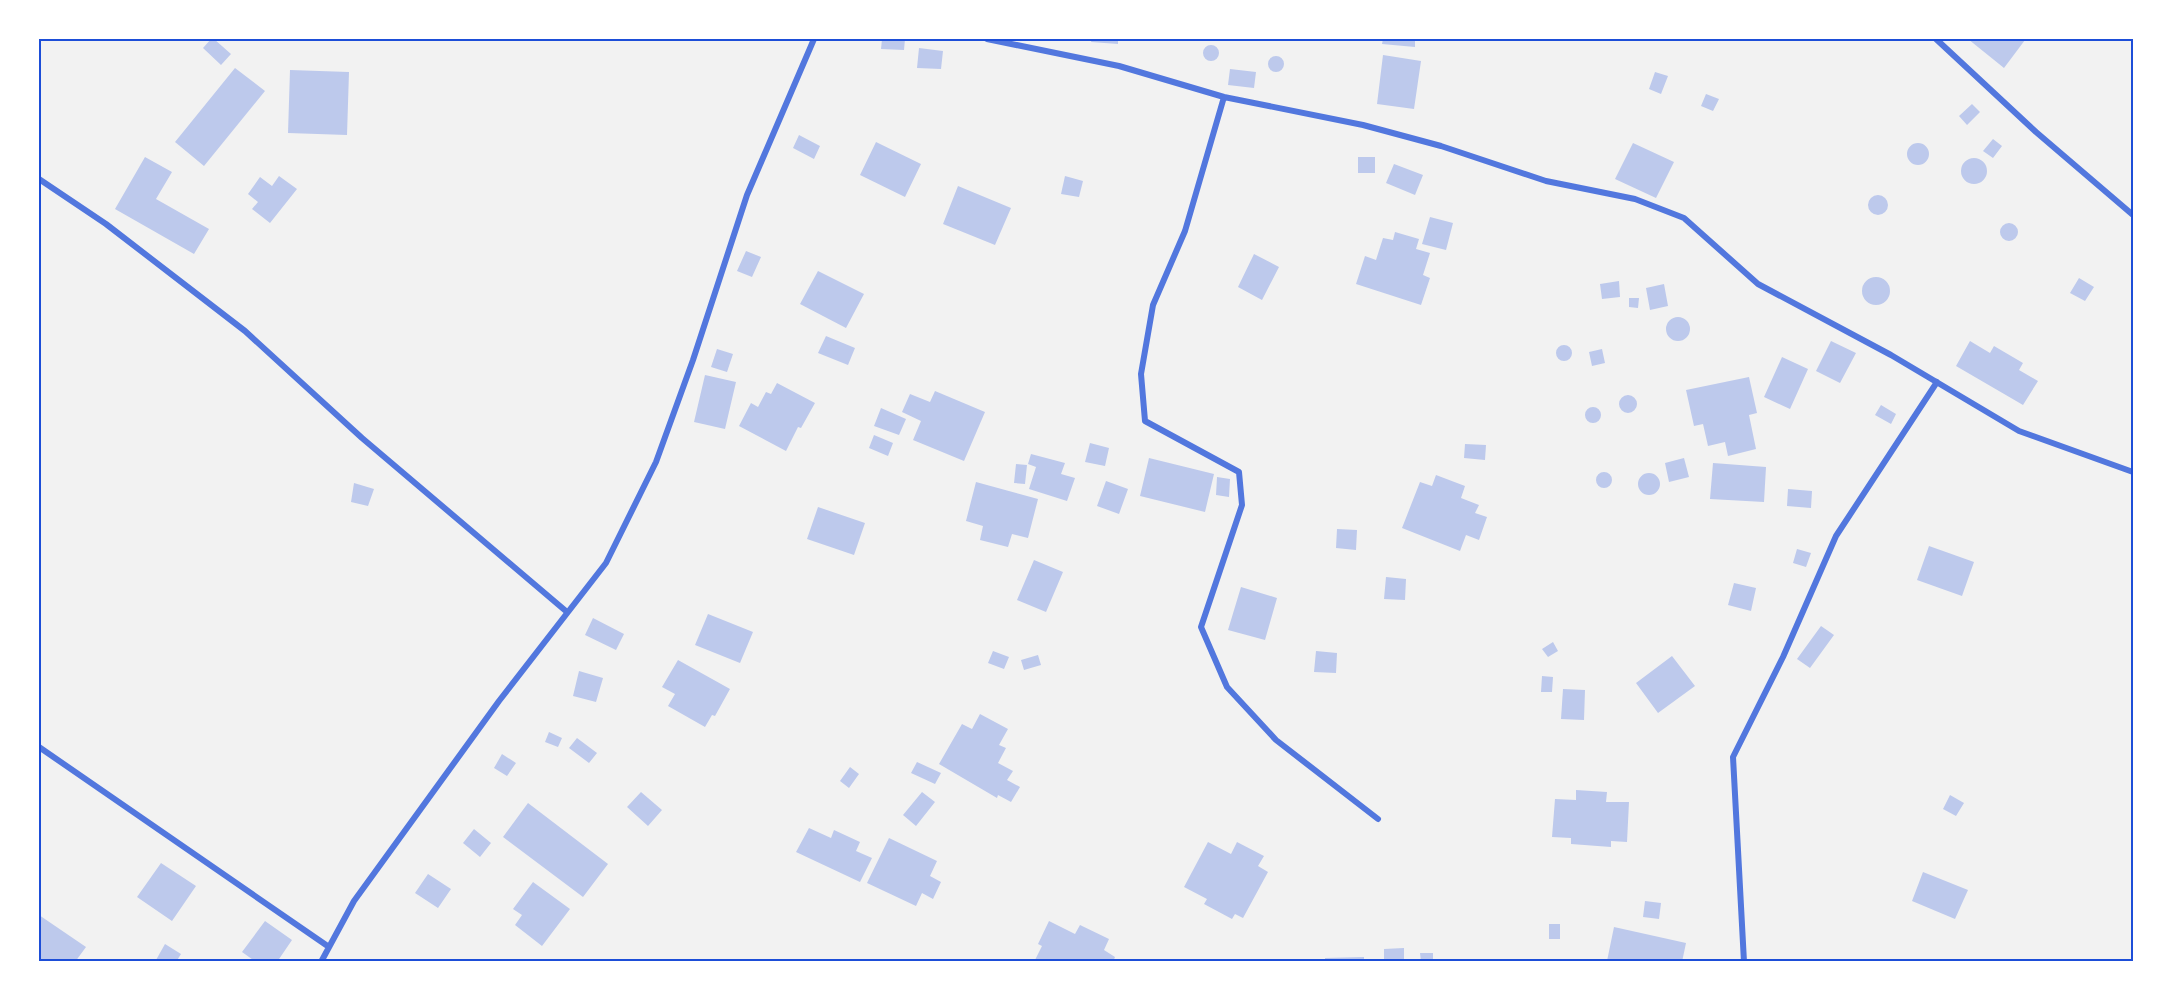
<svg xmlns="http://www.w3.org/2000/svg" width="2172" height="1001" viewBox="0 0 2172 1001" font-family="'PT Sans Narrow',sans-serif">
  <rect width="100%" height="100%" fill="#f2f2f2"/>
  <path fill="#bdc9ec" d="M211,39H214L231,54L221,65L203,48Z
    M882,39H905L904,50L881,49Z
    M1092,39H1118V44L1091,42Z
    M1383,39H1415V47L1382,44Z
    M1968,39H2023L2025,40L2004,68Z
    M1203 53a8 8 0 1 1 16 0a8 8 0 1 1-16 0Z
    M919,48L943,51L941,69L917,68Z
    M1383,55L1421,61L1414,109L1377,104Z
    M1268 64a8 8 0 1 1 16 0a8 8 0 1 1-16 0Z
    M235,68L265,91L204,166L175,142Z
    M1230,69L1256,72L1254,88L1228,85Z
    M290,70L349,72L347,135L288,133Z
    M1655,72L1668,76L1661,94L1649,89Z
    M1706,94L1719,99L1713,111L1701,106Z
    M1972,104L1980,112L1967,125L1959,116Z
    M799,135L820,146L814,159L793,148Z
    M1993,139L2002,146L1993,158L1983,151Z
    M876,142L921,164L905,197L860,175Z
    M1633,143L1674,162L1656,198L1615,179Z
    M1907 154a11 11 0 1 1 22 0a11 11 0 1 1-22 0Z
    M145,157L172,172L156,199L209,229L194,254L115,209Z
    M1358,157H1375V173H1358Z
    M1961 171a13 13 0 1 1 26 0a13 13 0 1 1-26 0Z
    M1394,164L1423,175L1415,195L1386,183Z
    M279,176L297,189L270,223L252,209L258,202L248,194L260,177L272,186Z
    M1065,176L1083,181L1079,197L1061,194Z
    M958,186L1011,208L995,245L943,224Z
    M1868 205a10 10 0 1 1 20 0a10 10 0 1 1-20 0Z
    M1430,217L1453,223L1446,250L1422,244Z
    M2000 232a9 9 0 1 1 18 0a9 9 0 1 1-18 0Z
    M1395,232L1419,239L1416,249L1430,253L1423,275L1430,278L1421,305L1356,284L1365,256L1376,260L1383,238L1393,240Z
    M746,251L761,257L752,277L737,271Z
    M1254,254L1279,267L1262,300L1238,287Z
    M818,271L864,294L846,328L800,304Z
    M1862 291a14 14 0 1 1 28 0a14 14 0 1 1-28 0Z
    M2079,278L2094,287L2085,301L2070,293Z
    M1619,281L1620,297L1602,299L1600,284Z
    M1664,284L1668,306L1650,310L1646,288Z
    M1629,298H1639L1638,308L1629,307Z
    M1666 329a12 12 0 1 1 24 0a12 12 0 1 1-24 0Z
    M826,336L855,348L848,365L818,353Z
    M1831,341L1856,353L1840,383L1816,371Z
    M1970,341L1990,353L1994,346L2023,363L2019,370L2038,381L2023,405L1956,366Z
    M1556 353a8 8 0 1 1 16 0a8 8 0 1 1-16 0Z
    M717,349L733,354L727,372L711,367Z
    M1602,349L1605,363L1592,366L1589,352Z
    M1782,357L1808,369L1790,409L1764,397Z
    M705,375L736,382L725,429L694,422Z
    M1749,377L1757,413L1749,415L1756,449L1728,456L1725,442L1708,446L1703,424L1694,426L1686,390Z
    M777,383L815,403L801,428L798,427L786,451L739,426L751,403L758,407L766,392L771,394Z
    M935,391L985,412L964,461L913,440L921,421L902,412L910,394L930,402Z
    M1619 404a9 9 0 1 1 18 0a9 9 0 1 1-18 0Z
    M1881,405L1896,414L1891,424L1875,415Z
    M1585 415a8 8 0 1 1 16 0a8 8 0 1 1-16 0Z
    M881,408L906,419L899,435L874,426Z
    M874,435L893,443L888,456L869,448Z
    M1090,443L1109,448L1105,466L1085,462Z
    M1465,444L1486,445L1485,460L1464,458Z
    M1031,454L1065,463L1061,474L1075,478L1067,501L1029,489L1036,467L1028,464Z
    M1149,458L1214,474L1205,512L1140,496Z
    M1684,458L1689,477L1669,482L1665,463Z
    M1713,463L1766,467L1764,502L1710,499Z
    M1016,464L1027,465L1025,484L1014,483Z
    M1596 480a8 8 0 1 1 16 0a8 8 0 1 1-16 0Z
    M1638 484a11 11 0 1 1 22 0a11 11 0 1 1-22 0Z
    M1436,475L1465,486L1461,498L1479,505L1475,513L1487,517L1479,540L1466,535L1460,551L1402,528L1420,482L1432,486Z
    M1217,477L1230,479L1229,497L1216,495Z
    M1106,481L1128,489L1119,514L1097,506Z
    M976,482L1038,499L1028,538L1012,534L1008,547L980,540L983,526L966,521Z
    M354,483L374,489L368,506L351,502Z
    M1788,489L1812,491L1811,508L1787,506Z
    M818,507L865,523L854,555L807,539Z
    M1337,529L1357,530L1356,550L1336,548Z
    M1929,546L1974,562L1962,596L1917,580Z
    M1797,549L1811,553L1806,567L1793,563Z
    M1034,560L1063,572L1046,612L1017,600Z
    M1386,577L1406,579L1405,600L1384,599Z
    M1734,583L1756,588L1751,611L1728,605Z
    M1241,587L1277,598L1265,640L1228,630Z
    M708,614L753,632L740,663L695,645Z
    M593,618L624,634L616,650L585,635Z
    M1821,626L1834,635L1810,668L1797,659Z
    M1553,642L1558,651L1548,657L1542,649Z
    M993,651L1009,657L1004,669L988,663Z
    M1316,651L1337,653L1336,673L1314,672Z
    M1038,655L1041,665L1024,670L1021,660Z
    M1672,656L1695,686L1658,713L1636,683Z
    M678,660L730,689L715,716L712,715L705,727L668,706L675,694L662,687Z
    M579,671L603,678L596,702L573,696Z
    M1542,676L1553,677L1552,692H1541Z
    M1563,689L1585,690L1584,720L1561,719Z
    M980,714L1008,729L999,745L1006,748L998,763L1013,771L1007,780L1020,787L1011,802L998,795L997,798L939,764L962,724L972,729Z
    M549,732L562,738L558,747L545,742Z
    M577,738L597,753L589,763L569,748Z
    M502,754L516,763L507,776L494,768Z
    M917,762L941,773L935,784L911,773Z
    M850,767L859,774L849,788L840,781Z
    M1576,790L1607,792L1606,802H1629L1627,842L1611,841V847L1571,844V838L1552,837L1555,799L1576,800Z
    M641,792L662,810L648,826L627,807Z
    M922,792L935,802L916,826L903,815Z
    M1950,795L1964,803L1956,816L1943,809Z
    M528,803L608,864L583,897L503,837Z
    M809,828L831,838L834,830L860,842L856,851L872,858L860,882L796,852Z
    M474,829L491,843L480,857L463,843Z
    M889,838L937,861L930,876L941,882L933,899L922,893L916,906L867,883Z
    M1208,842L1231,854L1237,842L1264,856L1258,866L1268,872L1243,918L1235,914L1232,919L1204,904L1207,899L1184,887Z
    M161,863L196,886L172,921L137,897Z
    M1923,872L1968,890L1955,919L1912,901Z
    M428,874L451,889L438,908L415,893Z
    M533,882L570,909L542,946L515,925L522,915L513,909Z
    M1645,901L1661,903L1659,919L1643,917Z
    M39,915L86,947L75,962H39Z
    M265,921L292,940L277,962H256L242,952Z
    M1049,921L1075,934L1080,925L1109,939L1104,950L1115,957L1113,962H1034L1042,946L1038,944Z
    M1549,924H1560V939H1549Z
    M1614,927L1686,943L1682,962L1607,961Z
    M165,944L181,954L176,962H159L156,960Z
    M1404,948V962H1384V949Z
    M1420,953H1433V962H1421Z
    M1364,957V962H1325V958Z"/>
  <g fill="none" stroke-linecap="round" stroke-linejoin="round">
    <path stroke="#5277de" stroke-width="6" d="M987,39L1119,66L1224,97L1363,125L1441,146L1546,181L1635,199L1684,218L1758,284L1891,355L2019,431L2133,472
      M1936,39L2036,132L2133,215
      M1224,97L1185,231L1153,305L1141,374L1145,421L1239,472L1242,505L1201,627L1227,687L1276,740L1378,819
      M39,179L106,224L245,331L362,438L567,612
      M39,747L329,947
      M321,962L354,901L499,701L606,563L656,462L693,360L747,195L814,39
      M1744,962L1733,757L1783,657L1836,536L1937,382"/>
  </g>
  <rect width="2172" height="1001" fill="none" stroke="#ffffff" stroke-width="81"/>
  <rect x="40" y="40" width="2092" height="920" fill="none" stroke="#1d4ed8" stroke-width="2"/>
</svg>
